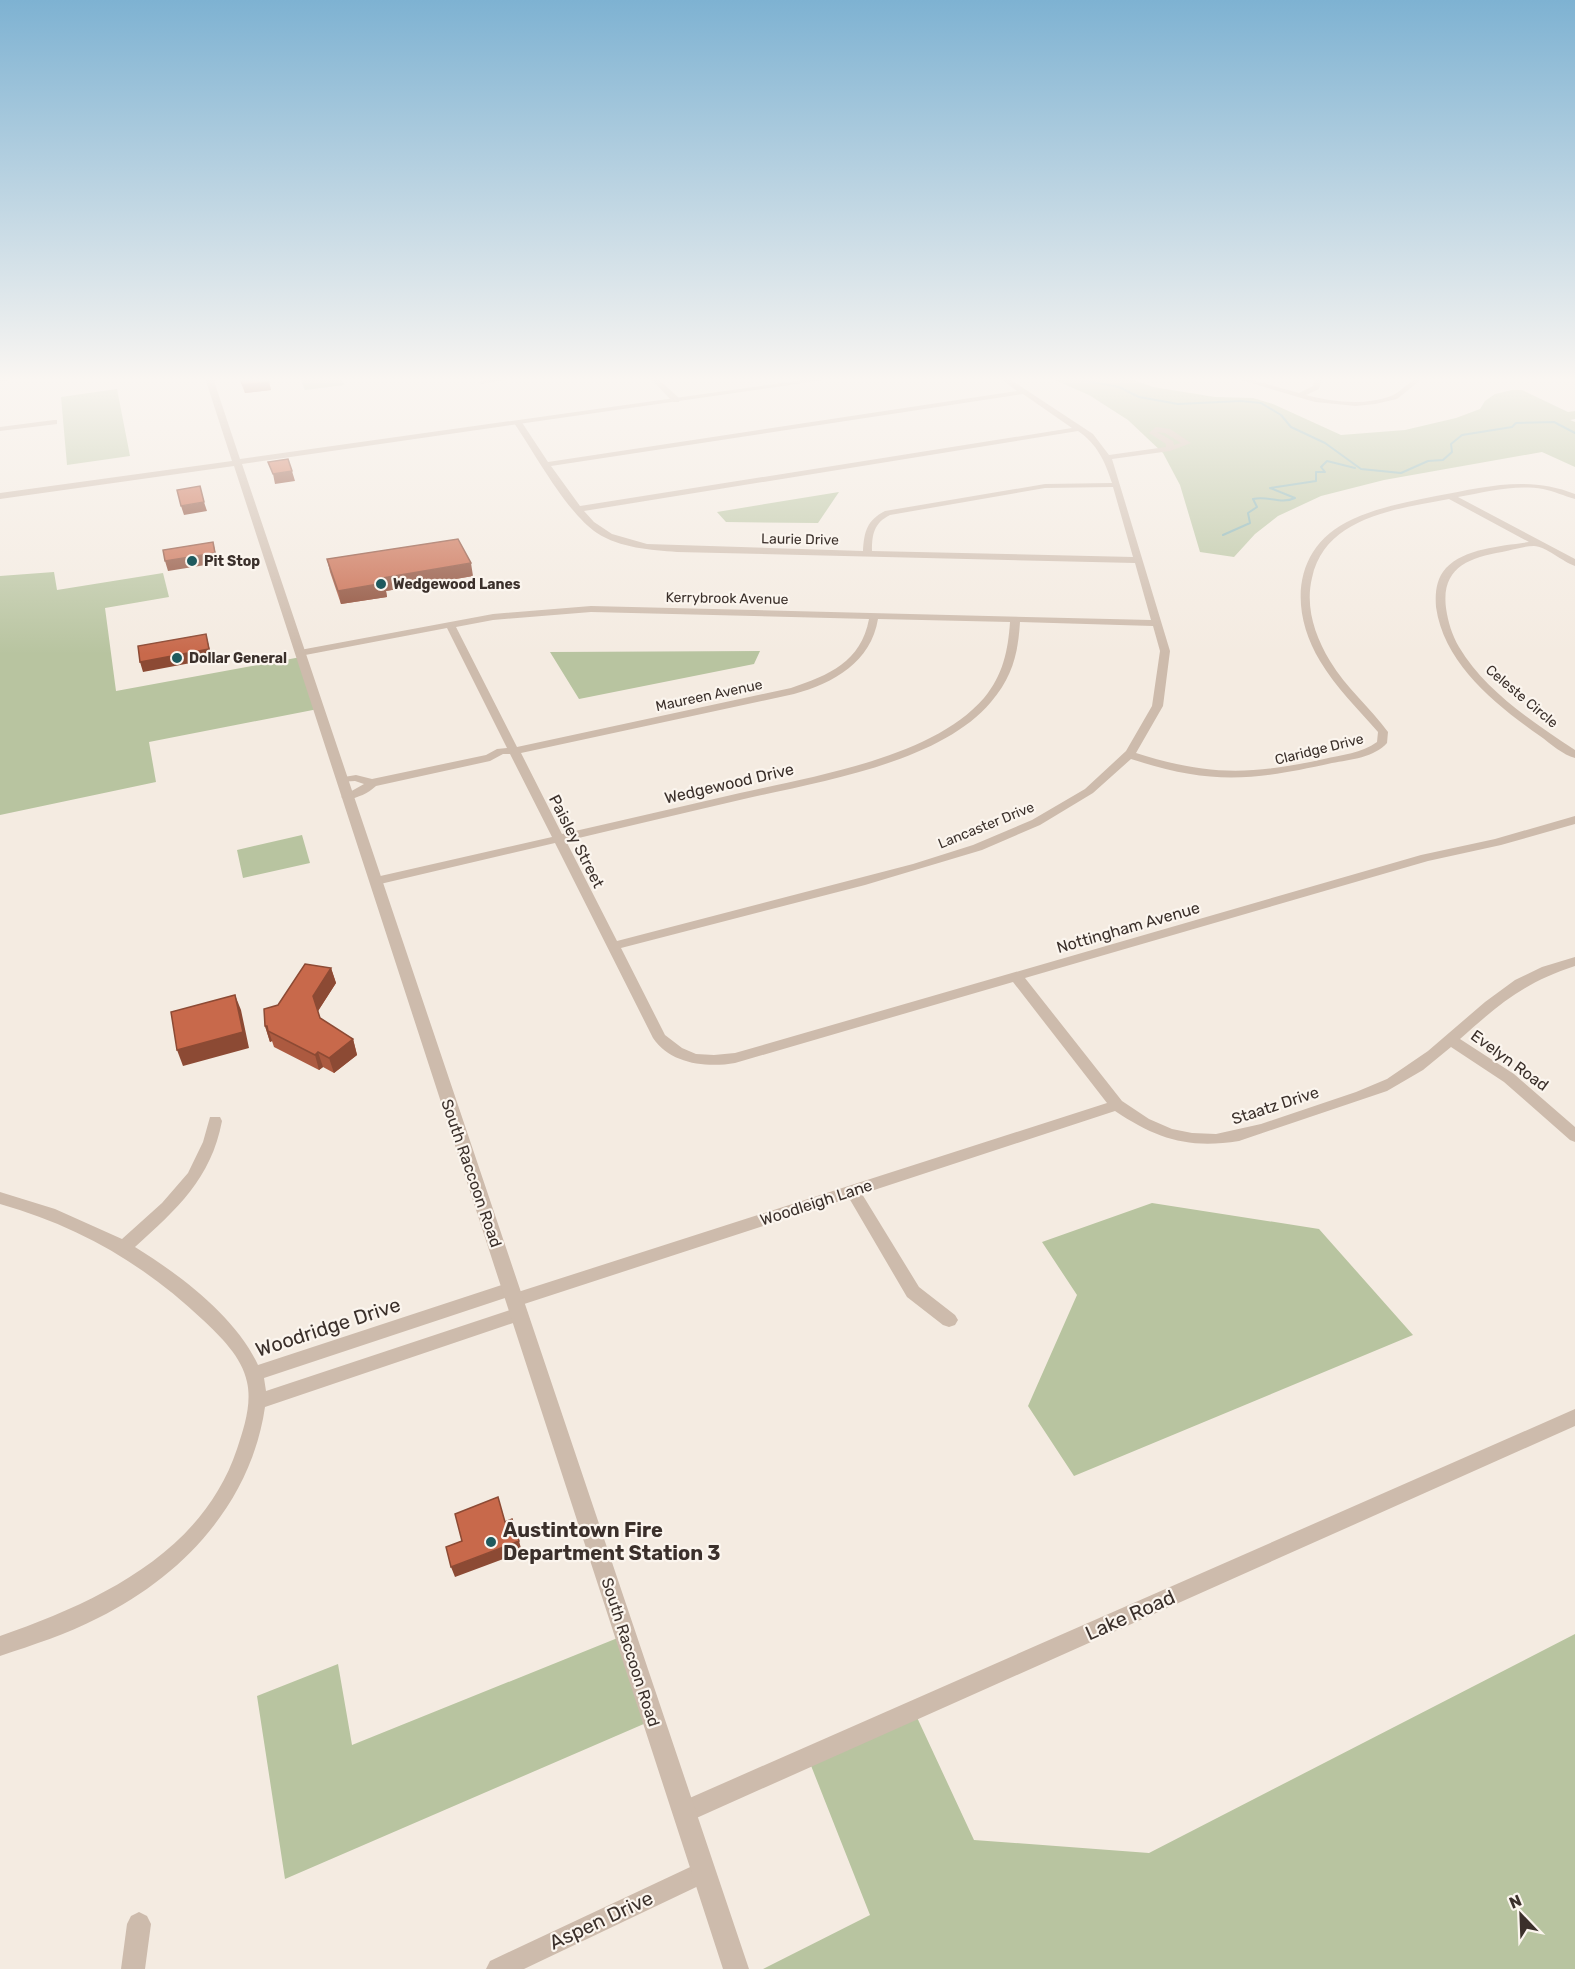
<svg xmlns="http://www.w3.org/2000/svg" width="1575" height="1969" viewBox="0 0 1575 1969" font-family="Rubik,sans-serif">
  <rect width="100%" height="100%" fill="#f4ebe1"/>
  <path fill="#b8c4a0" d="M300,378H341L344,385L305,390Z
    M1050,378H1129L1153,387L1215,397L1253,398L1273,404L1341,435L1405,430L1456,418L1480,409L1485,401L1495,394L1512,390H1522L1568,412L1575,411V419L1570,420L1575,422V467L1542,452L1384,480L1321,496L1278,516L1255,534L1234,557L1200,552L1180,485L1163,453L1128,420L1089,395Z
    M117,389L130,456L67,465L61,397Z
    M839,492L818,523L726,522L717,512Z
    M54,572L57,590L163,573L169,597L105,608L116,691L301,657L318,709L149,742L156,782L0,815V576Z
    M760,651L754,664L579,699L550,652Z
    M302,835L310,863L243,878L237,850Z
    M1152,1203L1319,1229L1413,1335L1074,1476L1028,1406L1077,1295L1042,1242Z
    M1575,1634V1969H763L870,1915L808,1758L914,1711L974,1840L1149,1853Z
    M625,1635L653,1720L285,1879L257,1696L338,1664L352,1745Z"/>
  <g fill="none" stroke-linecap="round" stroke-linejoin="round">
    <path stroke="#7fb0b2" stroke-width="2" d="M1070,378L1119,387L1139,397L1178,404L1241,401L1261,403L1281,415L1291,427L1325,443L1361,469L1401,473L1428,461L1443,460L1452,452L1451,444L1462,435L1512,427L1516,423L1554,422L1575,433
      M1223,535L1250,523L1248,513L1257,507L1253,499C1268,495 1280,505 1295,498L1270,488L1316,481V472H1325L1321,467L1327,461L1355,468"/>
    <path fill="#cdbbac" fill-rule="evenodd" d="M0,378H22L0,382Z
      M208,378H229L209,382L205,380Z
      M497,378H518L482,384L478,382Z
      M650,378H657L679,398V402H673Z
      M1000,378H1008L1093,434L1109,455L1166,447V444L1149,433L1156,427L1170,429L1191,443L1170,451L1112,459L1170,651L1163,706L1136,753C1208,776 1251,775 1324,759C1341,755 1362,753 1377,742L1378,732C1358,709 1336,688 1320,661C1289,610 1292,546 1353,519C1379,507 1408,502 1436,496C1484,487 1528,475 1575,494V499C1564,496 1554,491 1543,489C1515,484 1486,492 1458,497L1575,559V566C1563,562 1545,546 1534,546C1524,546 1512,550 1502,552C1468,558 1441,568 1446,608C1448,622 1452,635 1459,647C1485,691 1533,722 1575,750V758C1563,755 1551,744 1540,736C1496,705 1444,664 1436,607C1435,593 1436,579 1446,568C1465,548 1503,546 1529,542L1449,499C1396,509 1325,517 1312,578C1305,607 1315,636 1330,661C1346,688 1370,707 1388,732L1387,743C1375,757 1350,760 1332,763C1251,781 1211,785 1131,759L1093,793L1040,825L982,850L865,885L621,948L665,1035L682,1048L696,1054L714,1055L735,1053L1421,855L1495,839L1575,816V824L1501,845L1428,861L1025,978L1122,1101L1149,1119L1172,1129L1192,1133L1216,1134L1261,1124L1356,1092L1387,1079L1428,1051L1485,1002L1515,980L1542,967L1575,957V966C1525,982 1498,1005 1460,1039L1514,1074L1575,1127V1142L1570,1140L1504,1082L1451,1047L1423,1070L1387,1091L1239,1141C1188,1149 1157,1139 1115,1111L862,1194L919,1287L955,1315L958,1320L955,1325L949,1327L943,1325L907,1297L849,1198L515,1307L509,1305L507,1300L508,1297L264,1378L266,1391L519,1307L525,1309L528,1314L525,1319L265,1407C251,1503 183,1576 98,1618C67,1634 33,1645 0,1656V1636C97,1602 202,1554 237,1449C244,1428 252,1404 247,1382C242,1357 220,1336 203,1320C144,1264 78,1226 0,1204V1192L55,1209L122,1239L162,1203L188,1173L203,1142L210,1117H220L222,1121C211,1179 177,1209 135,1247C179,1274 236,1317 258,1365L511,1282L517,1284L519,1289L518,1292L1107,1103L1013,982L735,1063C707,1068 670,1064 653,1038L555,843L376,885L370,881L376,877L552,837L510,754H503L490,761L376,786C367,794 359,797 347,800L341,797L364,784L355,781L338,782V778L356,775L372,779L486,755L497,749L507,748L447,628L300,656L295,653L300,650L493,614L591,606L1151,620L1135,563L677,552C651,550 620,548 597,533C566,512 536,455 514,423L521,421L548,462L1017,391ZM1023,394L1072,428L580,506L551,466ZM1078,431C1097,444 1105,461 1112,483L1045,484L885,511C867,520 864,532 863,551L647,544L612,534L594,522L584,511ZM1157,432L1165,433L1181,443L1174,445L1173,441ZM1113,487L1133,557L872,551C872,534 874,523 890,515L1045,488ZM591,612L869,619C861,662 829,675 791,688L517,747L456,627L493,620ZM878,619L1010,622C1008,651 1003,675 984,698C932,758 814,776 740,793C681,807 622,820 562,834L521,753L794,694C834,683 871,662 878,619ZM1020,622L1153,626L1160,651L1152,706L1126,751L1085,789L1032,820L973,845L913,864L617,941L566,841C625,827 684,813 744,799C818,782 940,763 991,702C1012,677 1018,655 1020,622Z
      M1234,378H1245L1299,393L1313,386L1315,378H1322L1319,389L1306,395C1333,402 1364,406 1391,396C1404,391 1409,378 1423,378L1397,399L1375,404L1356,406L1315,402Z
      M54,420H57V424L0,431V427Z
      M1575,1409V1426L692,1820L684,1823L676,1820L673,1812L676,1804Z
      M703,1861L711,1864L714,1872L711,1880L524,1969H486L490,1961Z
      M139,1912L147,1916L151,1924L145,1969H121L127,1924L131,1916Z"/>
    <path fill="#cdbbac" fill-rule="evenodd" d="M205,378H213L240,459L817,378H838L242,464L749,1969H723L234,466L0,499V493L232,461Z"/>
  </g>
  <path fill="#ac5a40" d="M239,378H268L271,390L245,393Z
    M327,559L473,576L386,591L387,597L341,604L330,572Z
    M331,968L336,983L318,1011L320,1019L353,1039L357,1055L334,1073L323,1067L319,1070L274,1047L272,1041L270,1042L265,1026L278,1005Z"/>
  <path fill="#8c4a34" d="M269,382L271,390L245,393L243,385Z
    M292,471L295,481L275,484L273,474Z
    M204,502L207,511L184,515L181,506Z
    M213,542L218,563L168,571L165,561Z
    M471,563L473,576L386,591L387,597L341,604L338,591L382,578Z
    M206,634L212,659L143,672L140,662Z
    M331,968L336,983L318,1011L313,996Z
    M235,995L241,1010L249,1048L183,1066L177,1050Z
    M265,1026H267L272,1041L270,1042Z
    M353,1039L357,1055L334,1073L329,1058Z
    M318,1052L323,1067L319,1070L315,1055Z
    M519,1541L522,1552L455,1577L451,1567Z"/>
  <path fill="#c8694b" stroke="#8c4a34" stroke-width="1.5" d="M240,378H268L269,382L243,385Z
    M288,459L292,471L273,474L268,462Z
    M200,486L204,502L181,506L177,490Z
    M458,539L471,563L382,578L384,583L338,591L327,559Z
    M213,542L215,553L165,561L163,550Z
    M206,634L209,649L140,662L138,646Z
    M305,964L331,968L313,996L320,1018L353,1039L329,1058L318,1052L315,1055L268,1031L267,1026H265L264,1009L278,1005Z
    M235,995L243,1032L177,1050L171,1012Z
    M498,1497L505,1522L512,1519L519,1541L451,1567L446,1547L462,1541L455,1514Z"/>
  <linearGradient id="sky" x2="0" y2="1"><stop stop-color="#7eb2d2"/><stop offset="0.58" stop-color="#faf6f2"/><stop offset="1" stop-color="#faf6f2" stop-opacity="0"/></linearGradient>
  <rect width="1575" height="654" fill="url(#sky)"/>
  <g fill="#1f5a5e" stroke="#fbf5ee" stroke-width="2">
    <circle cx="192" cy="561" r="6"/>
    <circle cx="381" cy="584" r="6"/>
    <circle cx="177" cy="658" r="6"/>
    <circle cx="491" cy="1542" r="6"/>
  </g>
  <g text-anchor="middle" stroke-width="4.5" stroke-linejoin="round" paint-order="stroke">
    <g font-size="14" fill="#3b302b" stroke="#fbf5ee">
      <text transform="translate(800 539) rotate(1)" y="5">Laurie Drive</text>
      <text transform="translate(727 598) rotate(1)" y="5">Kerrybrook Avenue</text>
      <text transform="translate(709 695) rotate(-12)" y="5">Maureen Avenue</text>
      <text transform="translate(1522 696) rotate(40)" y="5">Celeste Circle</text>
      <text transform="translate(1319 749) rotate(-14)" y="5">Claridge Drive</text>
      <text transform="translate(986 825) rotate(-22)" y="5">Lancaster Drive</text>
    </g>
    <g font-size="14" font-weight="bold" fill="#3b302b" stroke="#fbf5ee" text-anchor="start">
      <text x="204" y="566">Pit Stop</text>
      <text x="393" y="589">Wedgewood Lanes</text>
      <text x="189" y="663">Dollar General</text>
    </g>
    <g font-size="16" fill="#3b302b" stroke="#fbf5ee">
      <text transform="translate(729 783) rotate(-13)" y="6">Wedgewood Drive</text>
      <text transform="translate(577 841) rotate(63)" y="6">Paisley Street</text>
      <text transform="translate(1128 927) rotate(-16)" y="6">Nottingham Avenue</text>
      <text transform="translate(1510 1060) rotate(36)" y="6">Evelyn Road</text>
      <text transform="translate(1275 1105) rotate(-18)" y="6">Staatz Drive</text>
      <text transform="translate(472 1173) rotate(71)" y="6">South Raccoon Road</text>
      <text transform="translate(816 1202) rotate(-18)" y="6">Woodleigh Lane</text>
      <text transform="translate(631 1652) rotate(72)" y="6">South Raccoon Road</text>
    </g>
    <g font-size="20" fill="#3b302b" stroke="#fbf5ee">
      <text transform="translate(328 1327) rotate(-18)" y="7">Woodridge Drive</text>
      <text transform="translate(1130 1615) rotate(-24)" y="7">Lake Road</text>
      <text transform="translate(601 1920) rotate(-25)" y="7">Aspen Drive</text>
    </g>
    <g font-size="20" font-weight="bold" fill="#3b302b" stroke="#fbf5ee" text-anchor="start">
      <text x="503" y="1537">Austintown Fire<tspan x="503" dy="23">Department Station 3</tspan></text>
    </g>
  </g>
  <g transform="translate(1521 1915) rotate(337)" stroke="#fbf5ee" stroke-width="4.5" paint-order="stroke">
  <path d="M0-4.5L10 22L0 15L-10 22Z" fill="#3b302b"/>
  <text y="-9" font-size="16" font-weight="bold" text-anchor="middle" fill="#3b302b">N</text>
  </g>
</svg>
